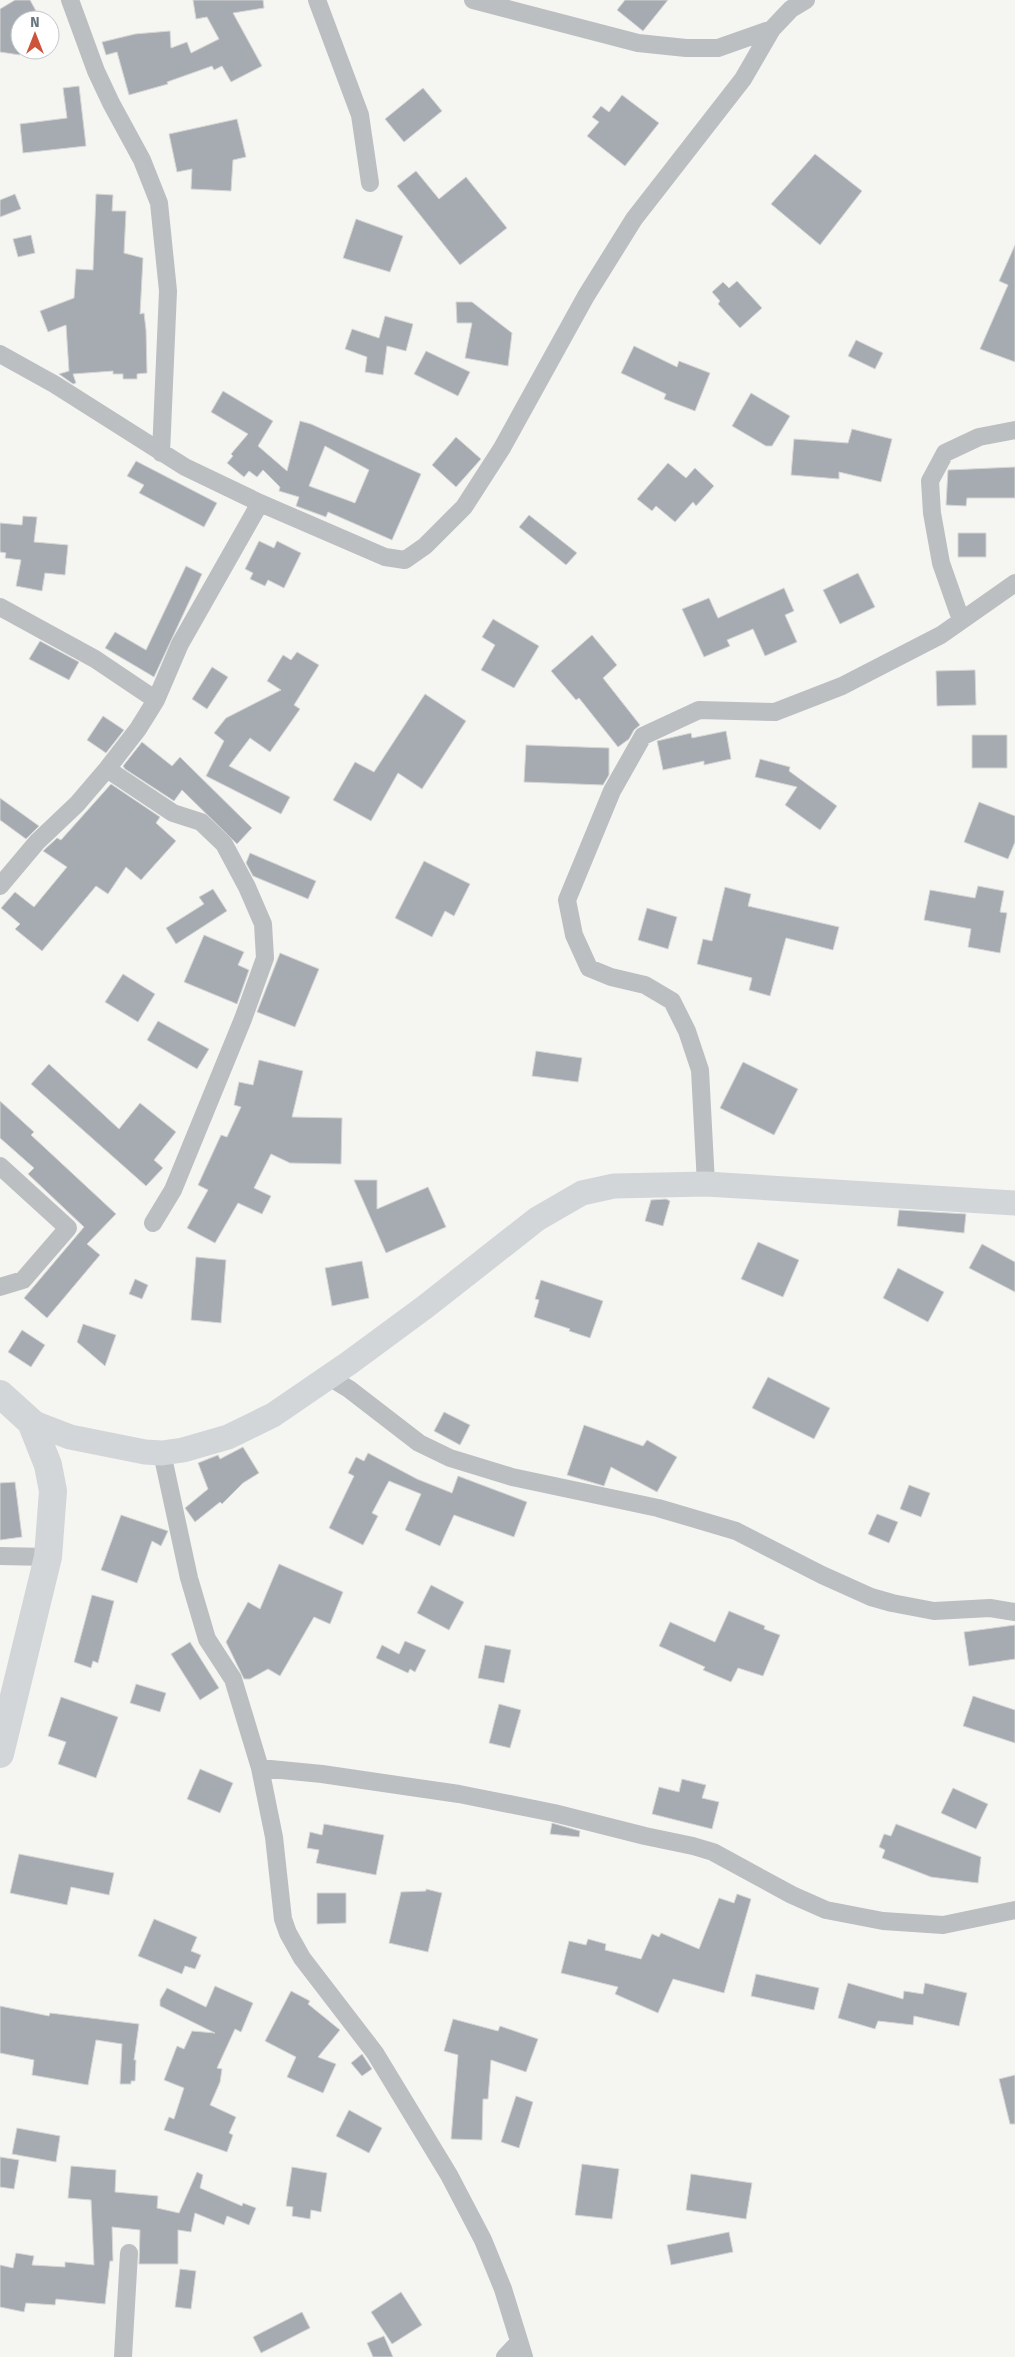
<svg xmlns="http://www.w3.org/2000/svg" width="1015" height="2357" viewBox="0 0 1015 2357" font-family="'Fira Sans',sans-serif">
  <rect width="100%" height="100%" fill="#f5f5f2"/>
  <path fill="#a5abb0" stroke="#d6d6d5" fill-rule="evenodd" d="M15,0H30L41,20H20V55L0,52V9Z
    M193,0H263L264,8L233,13L262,66L231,82L222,66L214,70L212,66L167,82L168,84L129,95L117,52L106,55L102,42L135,34L170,31L171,48L187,42L191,53L219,39L207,17L196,19Z
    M625,0H668L643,31L617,10Z
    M79,86L86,146L23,153L20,124L67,118L63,88Z
    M423,88L442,111L404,142L385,119Z
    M622,95L659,123L625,166L587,136L599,122L592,117L601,106L609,112Z
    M237,119L246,157L233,160L231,191L191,189L192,169L177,172L169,134Z
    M815,154L862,191L820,245L771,204Z
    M416,171L439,199L466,177L507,228L460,265L397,186Z
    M15,194L21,209L0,217V200Z
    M96,194L113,195L112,211H126L124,253L143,258L140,314L144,313L146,330L147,373L137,374V379H123V374H113V371L73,374L76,383L73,384L59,374L69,371L66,325L48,332L40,311L74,298L76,269L93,270Z
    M356,219L403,236L390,272L343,258Z
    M31,235L35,253L18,257L13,239Z
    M1015,245V362L980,349L1008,285L999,281Z
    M737,281L762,308L740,328L718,304L720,301L712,292L723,282L729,288Z
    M456,302H472L512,333L508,366L465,358L472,323H457Z
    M385,316L413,324L406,351L387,346L383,375L365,372L367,357L345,349L352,329L379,338Z
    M856,340L883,353L875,369L848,356Z
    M634,346L677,367L679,361L710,373L695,411L664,399L666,394L621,373Z
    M426,351L470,372L458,396L414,374Z
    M223,391L273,421L258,446L287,471L300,421L311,424L421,474L392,540L328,512L326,517L296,506L299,497L279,491L280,487L263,470L257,477L249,471L244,477L227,463L233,456L231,454L248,434L211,412ZM325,446L369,470L355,503L309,486Z
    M751,393L790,416L772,446H766L732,426Z
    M852,429L892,439L881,482L839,472V479L791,475L794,439L848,443Z
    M456,437L481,459L456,487L432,465Z
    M136,461L217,503L204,527L139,493L144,485L127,476Z
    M668,463L686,478L695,468L714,486L696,506L693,502L675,522L656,506L652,511L637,499Z
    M1015,467V498H967L966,506L946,505L948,470Z
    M529,515L577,553L566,565L519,527Z
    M23,516L37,517L34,542L68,545L65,575L45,573L42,591L16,586L21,560L5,558L6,553L0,552V523L22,525Z
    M958,533H986V557H958Z
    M259,541L274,548L277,541L301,553L284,588L268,580L265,586L250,579L253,573L245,569Z
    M186,566L202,574L154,677L105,648L115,632L146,650Z
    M858,573L875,607L840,624L823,590Z
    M784,588L794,611L785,615L797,642L765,656L753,629L727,640L730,646L704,657L682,609L709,598L718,618Z
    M493,619L539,646L514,688L481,670L495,645L482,637Z
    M592,635L617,665L603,678L640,725L634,730L629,739L618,747L579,698L576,700L551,671Z
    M40,641L79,662L69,680L29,659Z
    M297,652L319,665L294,705L300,709L270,752L250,738L229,766L290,797L281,814L206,776L224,741L214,733L226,718L281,690L267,681L283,655L291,660Z
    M212,667L228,677L207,709L192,699Z
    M975,670L976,705L937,706L936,671Z
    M425,694L466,721L422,789L398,773L371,821L333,800L355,762L374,772Z
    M103,716L124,730L106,753L87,740Z
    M726,731L731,759L704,765V761L663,770L657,741L691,733L692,738Z
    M972,735H1007V768H972Z
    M142,742L172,766L180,757L252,828L237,844L182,790L174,801L125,769L123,766Z
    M526,745L609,748V775L603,785L524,782Z
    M760,759L790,767L789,771L837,806L820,830L785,805L797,787L755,777Z
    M111,784L160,817L156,823L176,841L141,880L126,867L108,894L96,886L42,951L15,929L20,924L1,908L15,892L34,907L67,867L43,851L57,838L61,840Z
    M0,798L39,826L26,839L0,820Z
    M979,802L1015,816V842L1008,859L964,842Z
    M250,853L316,881L308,899L253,876L246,863Z
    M424,861L470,884L454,916L445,911L432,937L395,918Z
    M978,886L1004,891L1000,912L1007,913L1000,953L968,947L971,929L924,920L930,890L975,898Z
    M725,887L751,894L748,906L839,927L833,950L786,938L770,996L749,990L752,978L697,964L703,939L712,941Z
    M213,889L227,911L176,944L166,928L204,904L199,897Z
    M647,908L677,917L668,949L638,940Z
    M204,935L244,952L238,965L249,970L237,1004L184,982Z
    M280,953L319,969L295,1027L257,1012Z
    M123,974L155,994L138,1022L105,1002Z
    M158,1021L209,1049L197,1069L147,1040Z
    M536,1051L582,1058L578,1082L532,1076Z
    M259,1060L303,1071L292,1117L342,1118L341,1164L290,1163L271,1154L254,1188L271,1196L262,1214L238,1203L215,1243L187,1228L208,1190L198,1185L221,1135L227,1137L241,1107L234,1105L239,1082L253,1085Z
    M743,1062L798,1089L774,1135L720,1108Z
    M49,1064L119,1129L140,1103L176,1132L154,1160L163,1168L146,1186L31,1084Z
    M0,1101L34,1132L31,1135L116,1214L87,1244L100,1255L47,1318L24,1298L84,1227L28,1174L34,1168L0,1138Z
    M354,1180H377V1209L428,1187L446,1227L386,1253Z
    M666,1199L670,1201L663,1226L645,1221L651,1200Z
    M899,1210L966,1214L964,1233L897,1226Z
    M758,1242L799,1260L783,1297L741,1279Z
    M982,1244L1015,1262V1292L969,1268Z
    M196,1257L226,1260L221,1323L191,1320Z
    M362,1261L369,1298L332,1306L325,1268Z
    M898,1268L944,1292L928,1322L883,1298Z
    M135,1279L148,1285L142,1299L129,1294Z
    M541,1280L603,1301L590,1338L569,1331L570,1329L534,1317L539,1300L535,1299Z
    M83,1324L116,1335L105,1366L77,1342Z
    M22,1330L45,1345L31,1367L8,1352Z
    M768,1377L830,1408L814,1439L752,1408Z
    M444,1412L470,1425L460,1445L434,1431Z
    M584,1425L643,1446L647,1440L677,1457L657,1492L611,1467L604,1486L567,1475Z
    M243,1447L259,1473L243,1483L222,1504L220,1502L195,1522L185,1508L208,1489L198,1463L218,1455L220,1459Z
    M368,1453L417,1479L452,1493L458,1476L527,1502L514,1537L454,1515L440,1546L405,1530L421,1494L389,1481L372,1513L378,1516L363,1545L329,1528L354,1476L348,1473L356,1457L364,1461Z
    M15,1482L22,1537L0,1540V1483Z
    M909,1485L930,1493L921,1517L900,1509Z
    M877,1514L898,1522L889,1543L868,1534Z
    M121,1515L168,1531L161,1546L152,1541L137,1583L101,1570Z
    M279,1564L343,1592L330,1624L314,1617L280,1676L268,1669L250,1679H244L226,1642L248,1602L260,1609Z
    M431,1585L464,1602L449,1630L417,1613Z
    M92,1595L114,1601L98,1663L93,1661L91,1668L74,1662Z
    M729,1611L765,1626L764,1629L780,1635L763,1676L738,1668L731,1682L703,1670L705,1667L659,1646L670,1622L715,1642Z
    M1015,1625V1659L969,1666L964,1632Z
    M405,1641L426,1650L415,1672L410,1669L408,1673L376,1658L382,1645L399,1654Z
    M190,1642L219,1688L200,1700L171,1654Z
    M485,1645L511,1650L504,1683L478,1678Z
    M136,1684L166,1693L160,1712L130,1703Z
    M973,1696L1015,1710V1743L963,1726Z
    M61,1697L118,1717L96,1778L58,1764L66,1742L48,1736Z
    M499,1704L521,1710L510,1748L489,1743Z
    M200,1769L233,1783L220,1813L187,1799Z
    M682,1779L706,1785L702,1798L719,1802L712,1829L652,1814L659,1787L679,1792Z
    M953,1788L988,1804L976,1829L941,1813Z
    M552,1823L580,1831L579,1837L550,1834Z
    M324,1824L384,1835L376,1875L316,1863L319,1850L307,1848L310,1832L322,1835Z
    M896,1824L981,1857L978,1883L931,1877L882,1858L885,1850L879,1847L884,1834L891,1836Z
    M19,1854L114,1873L109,1895L71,1887L67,1905L10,1893Z
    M426,1889L442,1893L428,1952L389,1943L401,1892L426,1891Z
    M317,1893H346V1923L317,1924Z
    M737,1894L751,1899L724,1993L673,1979L658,2013L615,1994L618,1987L561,1973L569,1941L586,1945L588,1939L606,1944L605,1950L641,1959L652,1934L659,1937L661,1933L699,1949L719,1898L734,1903Z
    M154,1919L197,1937L191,1951L201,1955L195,1969L185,1966L182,1974L138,1956Z
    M756,1974L819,1988L814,2010L751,1996Z
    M848,1983L903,1999L904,1991L923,1994L925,1983L967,1993L959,2026L914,2016L913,2025L878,2021L875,2029L838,2018Z
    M215,1986L253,2003L241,2032L235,2029L217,2068L222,2069L220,2082L210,2105L236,2117L229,2133L233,2135L227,2152L164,2130L169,2117L174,2119L184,2088L164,2080L177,2046L184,2049L192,2031L215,2033L160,2006V2000L167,1988L206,2007Z
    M291,1991L310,2001L308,2004L340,2030L318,2057L336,2064L323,2093L287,2077L296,2057L265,2041Z
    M0,2006L49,2016L50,2013L139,2024L134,2060H136L135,2081H131V2084H120L122,2044L96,2040L88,2085L32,2075L34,2060L0,2053Z
    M453,2019L498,2031L500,2026L538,2039L526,2072L491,2060L488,2099H483L482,2140L451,2139L458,2055L444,2051Z
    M362,2054L372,2069L362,2076L351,2063Z
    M1015,2075V2124H1010L999,2079Z
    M516,2096L533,2102L519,2148L501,2142Z
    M349,2110L382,2128L369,2153L336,2136Z
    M17,2128L60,2136L56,2162L12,2154Z
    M0,2157L19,2160L14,2189L0,2187Z
    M582,2164L619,2169L612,2219L575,2215Z
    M71,2166L116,2170L115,2192L158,2196L157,2208L179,2213L197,2172L203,2175L200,2188L242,2206L243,2203L256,2208L249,2225L227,2216L224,2225L195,2213L191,2232L178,2230V2264H139L140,2230L112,2227L113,2261H110L105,2304L56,2299L55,2305L26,2303L24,2312L0,2307V2265L13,2268L16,2253L34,2256L32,2265L65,2267V2262L94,2265L91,2200L68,2198Z
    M292,2167L327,2173L321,2212L311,2210L310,2219L292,2216L293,2207L286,2206Z
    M691,2174L752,2183L746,2219L686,2210Z
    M729,2232L733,2252L671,2265L667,2245Z
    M180,2269L196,2271L191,2309L175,2307Z
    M401,2292L422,2325L392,2344L371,2312Z
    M302,2312L310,2328L261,2353L253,2337Z
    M384,2336L393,2357H373L367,2343Z"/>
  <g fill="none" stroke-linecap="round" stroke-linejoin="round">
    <path stroke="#bbbfc2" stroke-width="18" d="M70,0L96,71L111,103L142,160L159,203L168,291L161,453
      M317,0L360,115L370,183
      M473,0L638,43L686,48H718L772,29
      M0,354L54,384L185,467L260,503L385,557L405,560L425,546L464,507L502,448L586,296L634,219L743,79L772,29L791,9L806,0
      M0,607L95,659L156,700L180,644L260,503
      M961,620L941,563L932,513L930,481L945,453L979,437L1015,430
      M107,769L173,813L201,822L224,844L247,887L263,924L265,958L243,1019L173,1190L153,1223
      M0,886L37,842L77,804L107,769L138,729L156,700
      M0,1166L68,1228L23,1280L0,1287
      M706,1184L700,1070L687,1031L672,1001L645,985L611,977L589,968L574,935L567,900L612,791L643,736L699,710L775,712L842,686L941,635L1015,583
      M329,1377L349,1389L419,1443L450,1458L512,1477L658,1508L736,1531L822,1575L871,1597L892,1603L934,1611L990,1608L1015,1612
      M162,1453L189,1578L207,1639L233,1679L260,1768L274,1837L283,1919L288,1933L302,1958L375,2053L449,2175L483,2240L503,2289L524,2357
      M0,1556L48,1557
      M260,1768L322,1774L459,1794L554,1813L645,1836L693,1846L713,1852L792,1895L826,1910L883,1921L943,1925L1015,1910
      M123,2357L129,2253
      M505,2357L519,2342"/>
    <path stroke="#d2d6d9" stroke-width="25" d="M31,1422L70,1437L145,1452L162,1453L183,1450L228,1437L273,1415L349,1363L425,1307L537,1219L582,1193L614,1186L706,1184L1015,1203"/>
    <path stroke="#d2d6d9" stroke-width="28" d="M0,1394L31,1422L48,1465L53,1491L48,1557L0,1754"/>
  </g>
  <g transform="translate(35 35)"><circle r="24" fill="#ffffff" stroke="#c3c8cc"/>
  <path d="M0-4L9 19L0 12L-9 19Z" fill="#cd533a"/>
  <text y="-8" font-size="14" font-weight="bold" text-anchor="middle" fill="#68767f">N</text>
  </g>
</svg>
